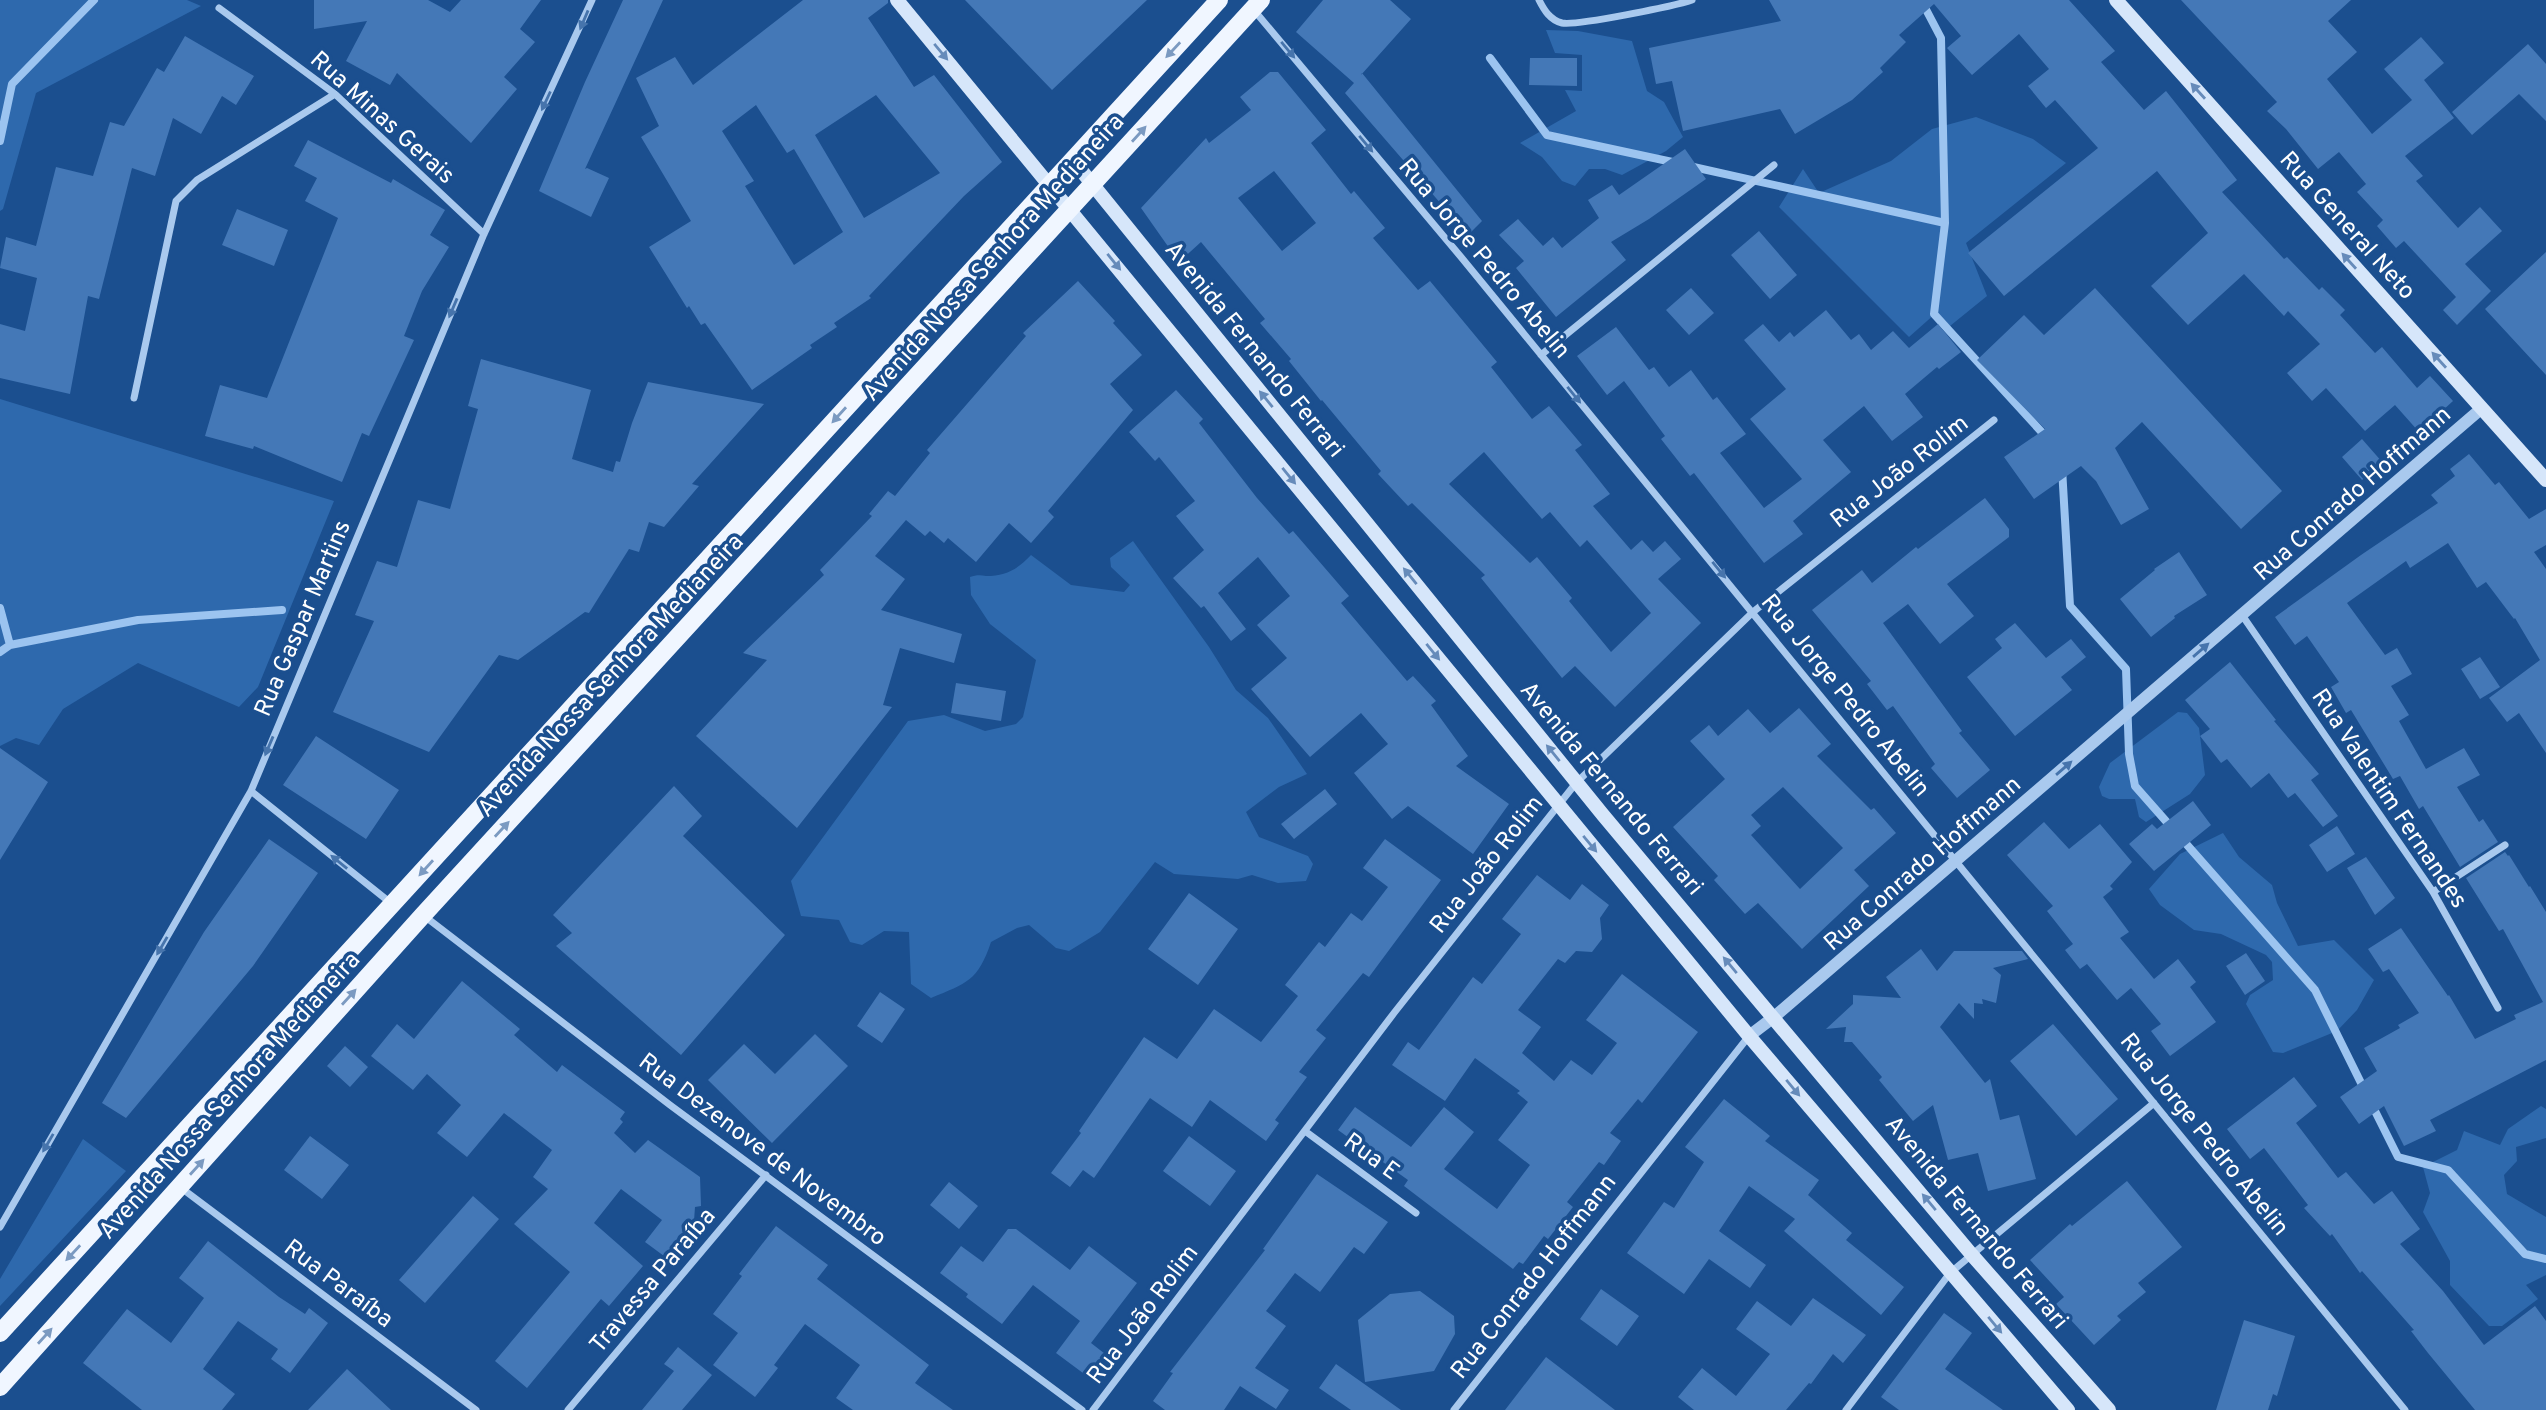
<svg xmlns="http://www.w3.org/2000/svg" width="2546" height="1410" viewBox="0 0 2546 1410" font-family="Overpass,sans-serif">
  <rect width="100%" height="100%" fill="#1b4f8f"/>
  <path fill="#2e69ad" d="M0,0H187L201,6L36,93L3,209L0,211Z
    M1546,30L1578,31L1632,41L1647,91L1664,102L1683,137L1666,151L1622,175L1605,169H1589L1575,186L1562,181L1542,157L1520,143L1576,111L1565,90L1582,91V55L1555,53Z
    M1976,117L2033,139L2066,163L1966,243L1987,296L1950,326L1936,313L1909,337L1779,207L1803,169L1819,193L1891,161L1932,129Z
    M0,399L334,501L258,687L239,707L138,663L63,709L39,745L16,738L0,746Z
    M1133,541L1209,647L1236,690L1268,718L1307,774L1279,787L1246,812L1259,837L1308,856L1313,864L1306,881L1278,883L1252,875L1238,879L1174,874L1155,862L1100,932L1069,951L1056,948L1029,925L1017,928L991,942C978,981 967,983 931,998L911,984L909,932L884,931L862,945L850,942L839,920L801,916L791,881L908,721L944,715L985,731L1016,724L1023,717L1036,660L990,624L971,595L970,577C976,575 980,575 986,576C1006,576 1018,569 1031,555L1071,585L1124,592L1130,585L1111,567L1110,558Z
    M2178,712L2187,713L2199,728L2205,775L2190,794L2146,822L2139,817L2135,799H2109L2102,796L2099,787L2110,763Z
    M2223,833L2239,857L2272,885L2277,903L2298,946L2334,940L2374,980L2357,1010L2337,1031L2283,1053L2273,1052L2246,1004L2250,995L2273,980L2272,962L2266,955L2221,934L2194,930L2160,905L2149,889L2180,854Z
    M2541,1106L2546,1109V1138L2516,1147L2517,1161L2504,1175L2507,1194L2546,1217V1275L2526,1285L2538,1299L2502,1326H2489L2450,1285V1261L2423,1212L2430,1193L2423,1167L2457,1150L2464,1131L2500,1145L2508,1129Z
    M83,1139L126,1171L0,1306V1279Z"/>
  <g fill="none" stroke-linecap="round" stroke-linejoin="round">
    <path stroke="#9cc4f0" stroke-width="8" d="M1921,0L1941,38L1945,223
      M1490,58L1547,135L1677,163
      M0,141L12,84L94,0
      M1689,166L1945,223L1934,314L2048,439
      M2062,468L2070,606L2126,669L2129,754L2135,786L2172,828
      M0,608L10,645L0,652
      M10,645L138,620L282,610
      M2181,838L2315,990L2365,1091
      M2371,1103L2398,1157L2448,1170L2525,1254L2546,1259"/>
  </g>
  <path fill="#4478b7" fill-rule="evenodd" d="M314,0H428L450,12L461,0H541L520,29L535,42L504,77L517,89L471,143L397,73L390,85L346,61L367,21L314,29Z
    M623,0H663L585,169L587,168L609,178L591,217L539,191L585,82Z
    M803,0H888V3L868,18L914,87L934,75L1002,162L964,196L869,296L871,298L834,323L837,327L810,345L812,348L752,390L705,323L701,325L689,306L687,308L649,247L691,221L641,137L659,126L636,78L675,57L693,85ZM876,95L940,173L864,218L815,135ZM756,105L787,153L794,149L843,232L794,265L745,186L754,181L722,131Z
    M965,0H1147L1052,90Z
    M1323,0H1390L1411,19L1361,75L1362,73L1482,221L1468,235L1345,93L1354,83L1296,32Z
    M1769,0H2069L2115,51L2101,62L2144,110L2166,91L2237,180L2222,192L2284,259L2287,257L2319,290L2322,287L2345,310L2340,315L2375,353L2382,347L2417,388L2430,376L2453,401L2419,432L2395,405L2365,431L2326,388L2312,401L2287,373L2320,344L2288,311L2284,316L2244,274L2188,325L2151,286L2208,233L2157,171L2004,296L1968,253L2098,148L2055,100L2046,108L2028,86L2049,69L2019,34L1972,75L1947,48L1961,36L1934,4L1899,35L1906,42L1880,68L1883,72L1852,100L1795,134L1780,109L1683,131L1672,81L1656,84L1649,48L1781,21Z
    M2181,0H2351L2328,21L2357,52L2327,79L2372,134L2412,100L2384,69L2421,37L2444,63L2424,80L2454,118L2405,156L2423,176L2416,181L2458,228L2480,207L2502,231L2465,264L2491,291L2457,325L2443,310L2456,297L2404,241L2396,248L2377,226L2383,220L2357,192L2366,184L2339,152L2318,169L2286,129L2267,111L2277,102Z
    M185,36L254,76L236,105L222,96L201,134L173,118L155,176L132,168L99,299L88,296L70,394L0,378V324L25,331L37,278L0,268L6,237L36,246L56,167L93,176L110,122L124,126L157,68L164,72Z
    M2528,44L2546,64V121L2519,94L2472,135L2452,112Z
    M1530,58H1577V86L1529,85Z
    M1270,72H1278L1326,130L1311,143L1351,194L1354,191L1385,228L1373,238L1418,290L1430,281L1497,362L1491,367L1532,419L1549,406L1582,445L1575,450L1610,494L1593,506L1631,550L1642,540L1653,552L1665,541L1681,559L1658,579L1701,623L1615,707L1575,666L1562,678L1481,578L1485,575L1412,503L1408,506L1378,474L1381,471L1322,400L1321,401L1289,361L1291,359L1260,323L1265,319L1201,242L1179,262L1141,208L1206,138L1209,143L1251,110L1240,97ZM1274,171L1316,223L1282,251L1238,198ZM1484,452L1542,519L1550,512L1580,547L1587,540L1651,613L1611,652L1569,601L1572,598L1537,557L1530,563L1449,484Z
    M308,140L391,183L393,179L445,210L430,235L449,247L422,291L404,336L414,340L369,436L362,433L342,482L254,446L253,449L205,436L220,385L267,398L338,218L305,201L317,178L294,166Z
    M1685,149L1706,179L1649,219L1611,242L1626,260L1556,317L1516,268L1524,261L1499,235L1518,219L1543,246L1553,237L1562,248L1599,218L1588,200L1612,185L1619,195Z
    M237,209L288,230L274,266L222,245Z
    M1759,231L1797,275L1770,299L1731,255Z
    M2546,252V375L2485,309Z
    M1078,281L1115,321L1113,323L1142,355L1110,384L1133,410L1048,511L1054,517L1031,543L1009,523L976,562L948,538L944,543L930,531L925,536L906,520L875,556L905,579L881,610L962,634L954,663L900,648L883,705L892,707L797,828L696,736L767,660L743,653L824,575L820,570L872,516L869,514L888,491L895,496L930,453L927,450L1026,336L1023,333Z
    M1691,288L1714,313L1689,335L1666,310Z
    M2095,288L2282,491L2241,529L2142,422L2115,448L2149,509L2121,525L2096,481L2081,466L2034,499L2004,457L2045,429L1977,360L2024,315L2044,335Z
    M1826,310L1851,340L1859,334L1871,350L1893,331L1909,348L1938,324L1961,352L1939,369L1937,367L1905,394L1923,417L1892,441L1864,406L1823,440L1851,472L1793,521L1803,534L1764,563L1694,473L1690,476L1661,439L1665,436L1624,381L1607,395L1577,356L1616,327L1649,370L1654,367L1669,387L1691,370L1713,400L1717,397L1746,434L1720,453L1764,508L1802,479L1750,419L1786,389L1744,340L1763,324L1779,342L1790,332L1794,337Z
    M481,359L591,390L572,459L613,472L616,461L620,462L632,423L648,382L764,404L692,484L699,486L664,527L649,522L639,552L629,549L589,613L585,612L518,660L499,655L429,752L333,712L374,621L355,615L377,561L397,567L418,500L450,509L478,409L468,406Z
    M1176,390L1203,419L1199,423L1257,498L1289,534L1293,531L1349,596L1341,603L1407,681L1413,676L1436,701L1431,705L1468,756L1456,766L1509,804L1473,854L1408,806L1392,819L1354,773L1388,744L1361,713L1310,757L1251,689L1287,658L1257,625L1290,596L1258,557L1218,593L1246,629L1231,641L1204,606L1201,608L1173,578L1204,550L1176,516L1195,501L1159,457L1155,461L1129,432Z
    M2362,439L2383,463L2362,480L2342,457Z
    M2469,454L2495,485L2499,482L2529,519L2546,509V545L2534,552L2546,569V753L2519,713L2507,722L2489,698L2540,660L2515,618L2514,619L2486,582L2477,588L2448,543L2410,568L2406,561L2347,603L2385,655L2397,648L2412,674L2391,686L2409,715L2399,721L2426,769L2464,748L2480,775L2457,787L2479,822L2483,819L2498,842L2460,867L2423,806L2419,809L2400,776L2393,779L2351,710L2346,713L2331,687L2339,682L2307,636L2295,645L2275,617L2361,555L2438,503L2431,495L2455,476L2450,469Z
    M1985,498L2009,529V537L1947,584L1974,616L1940,644L1908,604L1883,623L1962,731L1959,733L1990,770L1957,798L1931,768L1935,764L1893,706L1887,710L1867,684L1871,681L1812,610L1862,570L1872,583L1916,547L1918,549Z
    M2179,552L2207,595L2174,616L2175,618L2151,637L2120,599L2155,570L2154,569Z
    M2015,623L2046,658L2071,639L2086,657L2061,677L2072,690L2015,736L1967,677L2002,648L1995,639Z
    M2480,657L2500,687L2480,699L2461,669Z
    M2230,662L2276,720L2274,721L2319,774L2311,780L2338,816L2323,827L2295,793L2288,798L2269,773L2251,788L2227,759L2221,763L2200,736L2210,729L2185,700Z
    M956,683L1006,691L1001,721L951,713Z
    M1799,708L1831,744L1817,756L1871,810L1874,808L1896,833L1854,870L1869,886L1802,949L1758,903L1745,914L1714,880L1718,876L1673,827L1725,779L1690,741L1709,725L1718,736L1748,709L1770,733ZM1783,787L1843,848L1800,889L1751,835L1761,826L1751,815Z
    M316,736L399,790L366,839L283,785Z
    M0,748L48,782L0,860Z
    M674,786L702,816L683,836L785,935L681,1055L556,946L572,933L553,915Z
    M1325,789L1337,804L1294,839L1281,824Z
    M2193,801L2211,825L2154,871L2129,844L2152,824L2157,829Z
    M2044,822L2069,849L2100,824L2132,862L2110,886L2113,889L2103,897L2129,932L2120,938L2154,979L2178,959L2196,982L2190,987L2216,1022L2170,1056L2151,1031L2161,1024L2131,988L2117,1000L2087,964L2080,969L2065,950L2073,944L2047,911L2053,906L2007,855Z
    M2337,826L2355,854L2327,872L2309,845Z
    M269,839L318,873L253,966L126,1118L102,1103L204,932Z
    M1385,839L1441,880L1369,977L1363,973L1316,1030L1326,1038L1299,1072L1307,1077L1275,1120L1279,1123L1266,1141L1210,1100L1192,1127L1150,1098L1094,1178L1083,1170L1070,1187L1051,1173L1081,1133L1079,1131L1144,1037L1177,1059L1214,1009L1261,1042L1298,996L1285,985L1319,942L1325,947L1351,913L1362,921L1388,887L1363,868Z
    M2505,852L2508,856L2509,855L2529,887L2530,886L2546,912V1060L2430,1120L2436,1131L2404,1146L2384,1106L2359,1124L2340,1097L2377,1071L2364,1048L2400,1028L2398,1025L2419,1013L2389,969L2383,972L2368,949L2401,928L2448,996L2449,995L2475,1039L2516,1019L2514,1015L2543,1002L2503,929L2499,931L2466,878Z
    M2366,857L2395,898L2375,915L2347,868Z
    M1537,875L1570,900L1582,884L1609,905L1600,918L1602,939L1592,952L1576,951L1565,963L1558,959L1518,1010L1541,1027L1522,1053L1554,1081L1571,1060L1592,1075L1617,1043L1586,1020L1622,974L1698,1032L1642,1103L1638,1099L1610,1133L1621,1141L1604,1165L1599,1162L1567,1202L1573,1207L1548,1239L1544,1236L1523,1264L1519,1262L1513,1269L1404,1186L1408,1180L1338,1130L1355,1107L1411,1147L1444,1107L1474,1132L1444,1169L1497,1209L1530,1165L1498,1140L1528,1102L1517,1093L1520,1091L1475,1058L1445,1101L1392,1065L1408,1042L1419,1050L1473,977L1482,984L1521,934L1502,919Z
    M1189,893L1238,929L1198,985L1148,949Z
    M1921,949L1937,971L1954,951H2022L2028,959L1993,968L2001,975L1996,1003L1982,999L1983,1004L1974,1003V1019L1959,1003L1940,1027L1985,1083L1990,1079L2000,1120L2019,1115L2036,1179L1988,1191L1978,1153L1948,1160L1933,1105L1913,1121L1879,1080L1882,1077L1852,1042H1844L1846,1027L1826,1029L1853,1004V995L1901,998L1886,977Z
    M2246,953L2265,981L2245,995L2226,966Z
    M462,981L520,1029L514,1035L557,1072L562,1065L625,1112L620,1119L623,1122L614,1133L635,1153L648,1140L700,1177L701,1206L695,1207L694,1221L664,1256L645,1242L662,1220L621,1189L594,1223L643,1266L609,1306L601,1299L527,1388L495,1361L570,1272L514,1224L548,1189L533,1177L552,1150L504,1113L467,1157L437,1133L461,1105L427,1074L413,1090L371,1056L397,1024L414,1039Z
    M880,992L905,1009L882,1043L857,1026Z
    M2053,1024L2118,1099L2076,1136L2010,1061Z
    M815,1034L848,1066L772,1143L708,1080L744,1044L775,1074Z
    M345,1046L368,1067L350,1087L327,1066Z
    M2294,1077L2317,1106L2296,1123L2338,1178L2346,1172L2374,1204L2392,1191L2420,1229L2400,1244L2443,1291L2484,1345L2535,1306L2546,1321V1410H2475L2428,1353L2411,1331L2414,1330L2362,1271L2360,1273L2332,1234L2330,1236L2304,1208L2308,1205L2264,1148L2250,1159L2227,1129Z
    M1724,1099L1770,1136L1765,1141L1819,1180L1808,1195L1852,1233L1846,1240L1904,1287L1881,1315L1784,1231L1795,1219L1749,1186L1719,1231L1766,1265L1750,1288L1709,1259L1684,1294L1627,1253L1664,1202L1674,1208L1704,1162L1685,1147Z
    M310,1136L349,1165L322,1199L284,1170Z
    M1189,1136L1236,1171L1210,1206L1163,1171Z
    M1317,1174L1388,1222L1364,1254L1354,1247L1320,1292L1295,1273L1266,1311L1286,1326L1255,1368L1289,1390L1276,1409L1240,1386L1224,1410H1165L1153,1401L1173,1373L1170,1372L1265,1250L1263,1249Z
    M2127,1181L2182,1247L2138,1283L2146,1292L2117,1316L2121,1320L2094,1345L2056,1304L2064,1297L2030,1260L2070,1224L2072,1226Z
    M949,1182L978,1206L959,1229L930,1205Z
    M473,1196L499,1219L425,1303L399,1280Z
    M776,1226L828,1265L817,1279L929,1365L915,1383L953,1410H853L836,1398L860,1365L805,1324L774,1365L778,1368L755,1397L713,1365L738,1333L713,1314L742,1276L739,1274Z
    M1008,1229H1016L1070,1270L1089,1246L1137,1283L1091,1343L1109,1357L1091,1379L1056,1353L1080,1321L1033,1285L1002,1324L966,1297L968,1294L940,1273L961,1246L983,1262Z
    M208,1241L279,1297L305,1314L309,1308L328,1323L290,1373L271,1359L278,1349L238,1321L203,1369L235,1394L222,1410H142L83,1363L127,1309L171,1343L204,1298L179,1278Z
    M1601,1289L1639,1316L1617,1346L1580,1319Z
    M1420,1291L1454,1316L1455,1334L1434,1371L1365,1382L1358,1320L1390,1294Z
    M1813,1298L1866,1335L1843,1363L1833,1354L1811,1384L1809,1383L1786,1410H1694L1678,1397L1702,1368L1736,1396L1770,1354L1736,1329L1757,1301L1791,1326Z
    M1944,1313L1972,1333L1945,1369L2003,1410H1899L1881,1397Z
    M2244,1320L2295,1336L2277,1396L2273,1394L2268,1410H2216Z
    M678,1347L712,1375L682,1410H642L674,1371L664,1364Z
    M1546,1357L1615,1410H1505Z
    M1336,1364L1401,1410H1351L1319,1388Z
    M347,1369L391,1410H308Z"/>
  <g fill="none" stroke-linecap="round" stroke-linejoin="round">
    <path stroke="#a9c9ee" stroke-width="7" d="M1539,0C1544,10 1550,20 1562,23C1576,26 1675,6 1692,0
      M219,8L335,94L484,234
      M1253,9L1461,257L2405,1410
      M1541,355L1774,165
      M134,398L176,201L197,180L335,94
      M2242,615L2433,892L2498,1008
      M251,791L392,904
      M2433,892L2505,845
      M423,915L670,1105L1082,1410
      M1305,1131L1416,1213
      M180,1187L476,1410
      M0,1227L251,791L484,234L592,0
      M568,1410L766,1175
      M1093,1410L1394,1013L1576,783L1753,612L1994,420
      M1454,1410L1749,1036
      M1846,1410L1950,1273L2154,1103"/>
    <path stroke="#a9c9ee" stroke-width="12" d="M1749,1036L1774,1017L2482,408"/>
    <path stroke="#d6e6fa" stroke-width="14" d="M897,0L1749,1036L2068,1410
      M2116,0L2546,480
      M1072,159L1603,815L1972,1255L2109,1410"/>
    <path stroke="#f0f6ff" stroke-width="18" d="M0,1333L1219,0
      M0,1387L423,915L1261,0"/>
  </g>
  <defs><path id="oneway-solid" d="M-6-.8H1V-3.2L6.5 0L1 3.2V.8H-6Z" transform="scale(1.75)"/></defs>
  <g fill="#4674ac">
    <use href="#oneway-solid" transform="translate(584 20) rotate(113)"/>
    <use href="#oneway-solid" transform="translate(1288 50) rotate(50)"/>
    <use href="#oneway-solid" transform="translate(546 101) rotate(115)"/>
    <use href="#oneway-solid" transform="translate(1366 144) rotate(50)"/>
    <use href="#oneway-solid" transform="translate(453 308) rotate(113)"/>
    <use href="#oneway-solid" transform="translate(1574 395) rotate(51)"/>
    <use href="#oneway-solid" transform="translate(1719 570) rotate(51)"/>
    <use href="#oneway-solid" transform="translate(2201 650) rotate(-41)"/>
    <use href="#oneway-solid" transform="translate(269 746) rotate(113)"/>
    <use href="#oneway-solid" transform="translate(2064 768) rotate(-41)"/>
    <use href="#oneway-solid" transform="translate(339 862) rotate(-141)"/>
    <use href="#oneway-solid" transform="translate(162 946) rotate(120)"/>
    <use href="#oneway-solid" transform="translate(48 1143) rotate(120)"/>
  </g>
  <g fill="#7b9ac1">
    <use href="#oneway-solid" transform="translate(1173 50) rotate(133)"/>
    <use href="#oneway-solid" transform="translate(1139 134) rotate(-48)"/>
    <use href="#oneway-solid" transform="translate(839 415) rotate(132)"/>
    <use href="#oneway-solid" transform="translate(502 829) rotate(-47)"/>
    <use href="#oneway-solid" transform="translate(426 868) rotate(132)"/>
    <use href="#oneway-solid" transform="translate(349 997) rotate(-48)"/>
    <use href="#oneway-solid" transform="translate(197 1167) rotate(-48)"/>
    <use href="#oneway-solid" transform="translate(73 1253) rotate(133)"/>
    <use href="#oneway-solid" transform="translate(45 1336) rotate(-48)"/>
  </g>
  <g fill="#668bba">
    <use href="#oneway-solid" transform="translate(941 52) rotate(50)"/>
    <use href="#oneway-solid" transform="translate(2198 91) rotate(-132)"/>
    <use href="#oneway-solid" transform="translate(2349 261) rotate(-132)"/>
    <use href="#oneway-solid" transform="translate(1114 262) rotate(51)"/>
    <use href="#oneway-solid" transform="translate(2439 360) rotate(-132)"/>
    <use href="#oneway-solid" transform="translate(1266 399) rotate(-129)"/>
    <use href="#oneway-solid" transform="translate(1289 476) rotate(51)"/>
    <use href="#oneway-solid" transform="translate(1410 576) rotate(-129)"/>
    <use href="#oneway-solid" transform="translate(1433 652) rotate(51)"/>
    <use href="#oneway-solid" transform="translate(1553 753) rotate(-129)"/>
    <use href="#oneway-solid" transform="translate(1590 844) rotate(50)"/>
    <use href="#oneway-solid" transform="translate(1730 965) rotate(-130)"/>
    <use href="#oneway-solid" transform="translate(1793 1088) rotate(50)"/>
    <use href="#oneway-solid" transform="translate(1929 1202) rotate(-130)"/>
    <use href="#oneway-solid" transform="translate(1995 1325) rotate(50)"/>
  </g>
  <g text-anchor="middle" stroke-width="7" stroke-linejoin="round" paint-order="stroke">
    <g font-size="24" fill="#fff" stroke="#1b4f8f">
      <text transform="translate(383 117) rotate(42)" y="8">Rua Minas Gerais</text>
      <text transform="translate(2348 225) rotate(48)" y="8">Rua General Neto</text>
      <text transform="translate(993 257) rotate(-48)" y="8">Avenida Nossa Senhora Medianeira</text>
      <text transform="translate(1485 258) rotate(50)" y="8">Rua Jorge Pedro Abelin</text>
      <text transform="translate(1255 349) rotate(51)" y="8">Avenida Fernando Ferrari</text>
      <text transform="translate(1899 471) rotate(-38)" y="8">Rua João Rolim</text>
      <text transform="translate(2352 493) rotate(-41)" y="8">Rua Conrado Hoffmann</text>
      <text transform="translate(302 618) rotate(-67)" y="8">Rua Gaspar Martins</text>
      <text transform="translate(610 675) rotate(-47)" y="8">Avenida Nossa Senhora Medianeira</text>
      <text transform="translate(1846 695) rotate(51)" y="8">Rua Jorge Pedro Abelin</text>
      <text transform="translate(1612 788) rotate(50)" y="8">Avenida Fernando Ferrari</text>
      <text transform="translate(2390 798) rotate(56)" y="8">Rua Valentim Fernandes</text>
      <text transform="translate(1922 863) rotate(-41)" y="8">Rua Conrado Hoffmann</text>
      <text transform="translate(1486 864) rotate(-52)" y="8">Rua João Rolim</text>
      <text transform="translate(229 1095) rotate(-48)" y="8">Avenida Nossa Senhora Medianeira</text>
      <text transform="translate(2205 1134) rotate(51)" y="8">Rua Jorge Pedro Abelin</text>
      <text transform="translate(763 1149) rotate(37)" y="8">Rua Dezenove de Novembro</text>
      <text transform="translate(1372 1156) rotate(36)" y="8">Rua E</text>
      <text transform="translate(1977 1222) rotate(50)" y="8">Avenida Fernando Ferrari</text>
      <text transform="translate(1533 1276) rotate(-52)" y="8">Rua Conrado Hoffmann</text>
      <text transform="translate(652 1280) rotate(-50)" y="8">Travessa Paraíba</text>
      <text transform="translate(339 1283) rotate(37)" y="8">Rua Paraíba</text>
      <text transform="translate(1142 1314) rotate(-53)" y="8">Rua João Rolim</text>
    </g>
  </g>
</svg>
